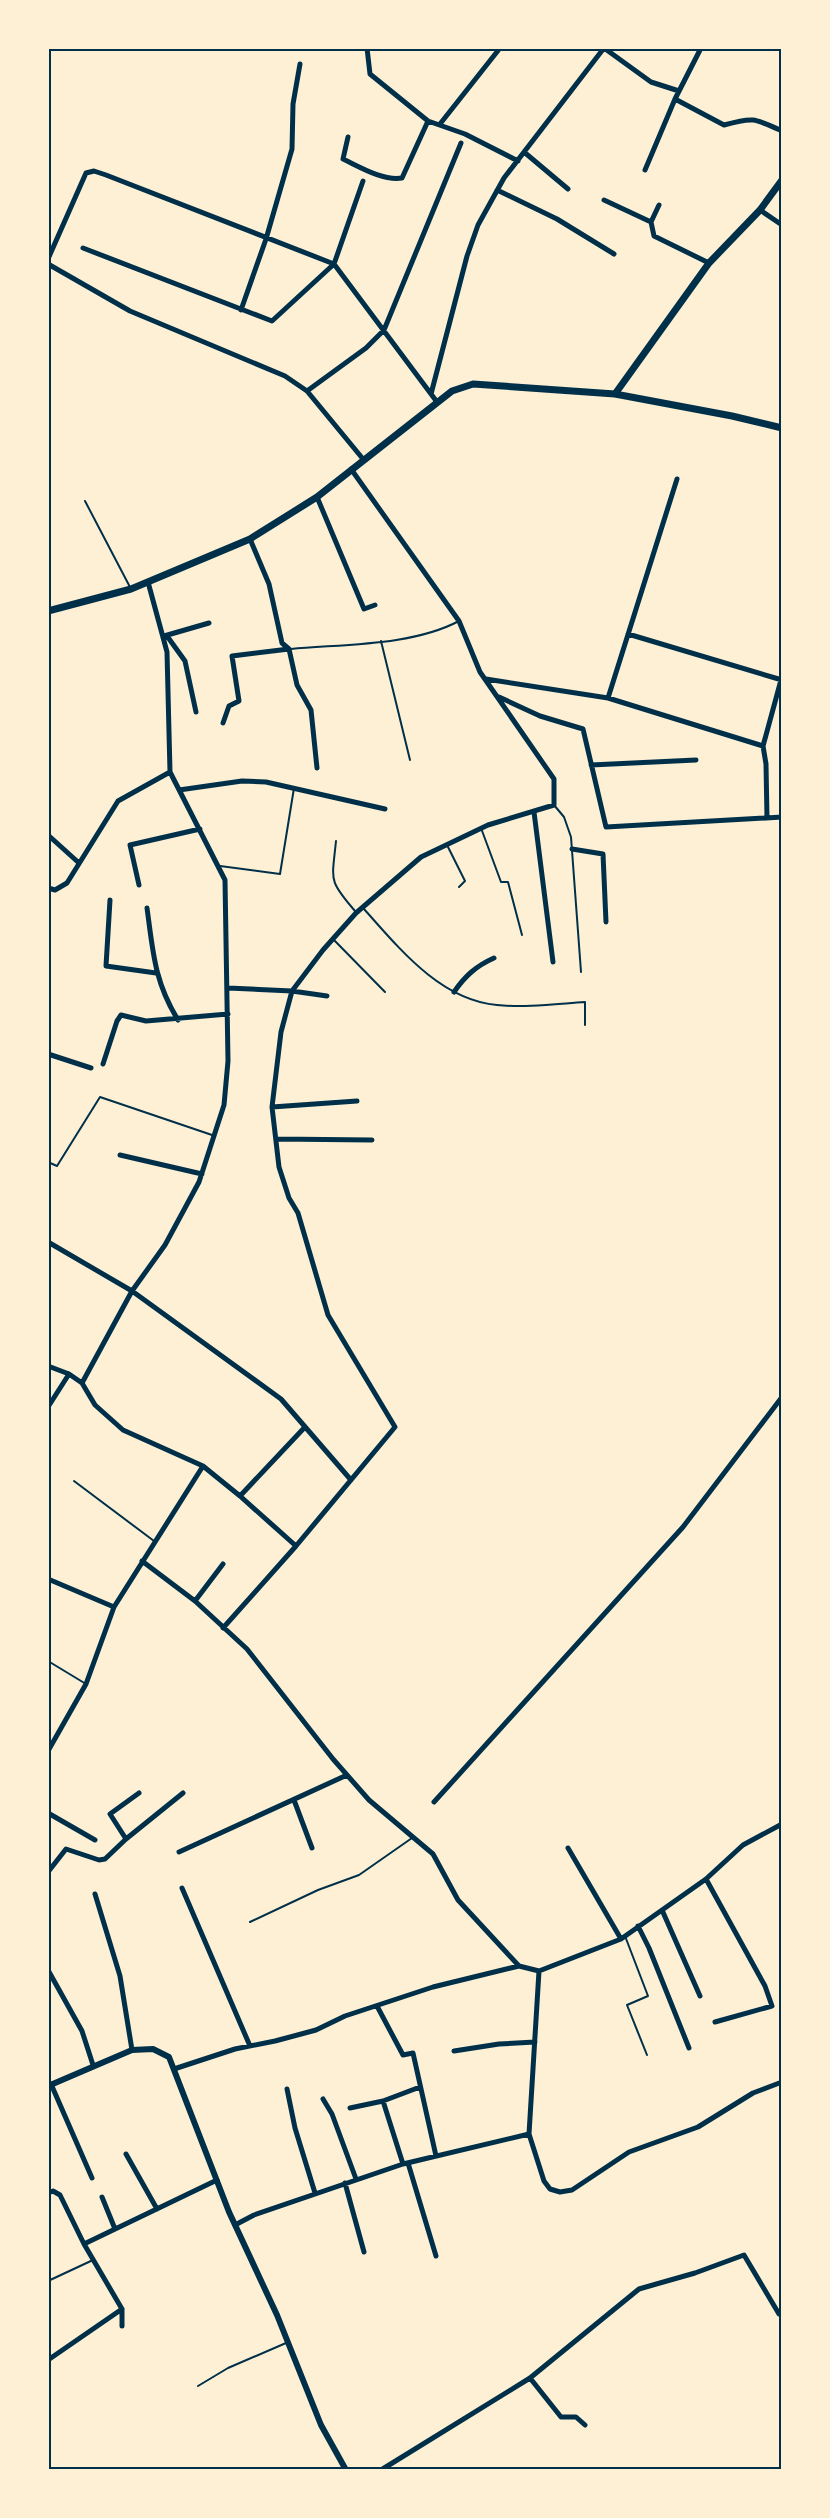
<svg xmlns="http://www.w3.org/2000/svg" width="830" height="2518" viewBox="0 0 830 2518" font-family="Roboto,sans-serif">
  <rect width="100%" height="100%" fill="#fdf0d5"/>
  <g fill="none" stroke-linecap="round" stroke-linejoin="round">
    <path stroke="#003049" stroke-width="2" d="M85,501L131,589
      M381,641L410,760
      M291,649C343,644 412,646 459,621
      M554,805L564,817L571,837L581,972
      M481,828L501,882H508L522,935
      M336,841C332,881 328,880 355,911
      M447,845L465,881L459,887
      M220,866L280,874L294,788
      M364,909C399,948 440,1000 497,1005C526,1008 556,1004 585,1002V1025
      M333,939L385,992
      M48,1162L57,1166L100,1097L212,1135
      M74,1481L154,1541
      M48,1661L86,1684
      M250,1922L318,1890L359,1875L412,1838
      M625,1936L648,1996L627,2005L647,2055
      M48,2281L93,2260
      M198,2386L228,2368L286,2343"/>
    <path stroke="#003049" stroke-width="5" d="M367,48L370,74L428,121L465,134L518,161
      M604,48L651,82L679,91
      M675,99L724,125C753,117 754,118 782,131
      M440,124L500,48
      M348,137L343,159C360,167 383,181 402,178L428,121
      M524,152L568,189
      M645,170L675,99L701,48
      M497,190L557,219L614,254
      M604,200L651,222L654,236L709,263
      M760,210L782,225
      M651,222L659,205
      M83,248L272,321L334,264L363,181
      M48,259L86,173L94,171L106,175L334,264L437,402
      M48,264L130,311L285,376L307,391L363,459
      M241,310L266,239L292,149L293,104L300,64
      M307,391L366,348L384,330L461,143
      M431,394L467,256L478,225L504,178L604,48
      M317,497L364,609L375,605
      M250,539L269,584L282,643L289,649
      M628,634L782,680
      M164,636L209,623
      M167,636L185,661L196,712
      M289,649L297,685L311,710L317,768
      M486,679L608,698L763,746
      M499,697L540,716L583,729L606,827L782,817
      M608,698L677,479
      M223,723L229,706L239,701L232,656L289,649
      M591,765L696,760
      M179,790L242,781L266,782L385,809
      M534,812L553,962
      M767,818L766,764L763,746L781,680
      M48,835L79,863
      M572,849L603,854L606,922
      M139,885L130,845L200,829
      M48,888L55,890L67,883L118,801L170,772
      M110,900L106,966L156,973
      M147,908C153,951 154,981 178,1020
      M228,988L292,991L327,996
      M454,992C465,976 476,966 494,958
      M48,1054L91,1068
      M103,1064L117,1021L121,1015L146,1021L228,1014
      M272,1107L357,1101
      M276,1139L372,1140
      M120,1155L202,1174
      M48,1242L132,1291L281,1399L351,1480
      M48,1366L69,1374L82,1383
      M48,1407L69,1374
      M203,1466L240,1496L296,1546
      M240,1496L305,1427
      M142,1561L195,1601L247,1649L333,1759L369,1800L433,1854L458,1900L519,1966
      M48,1579L114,1607
      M195,1601L223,1564
      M223,1628L296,1546L395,1427L328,1315L298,1213L289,1198L279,1167L272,1107L281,1032L292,991L323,950L356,913L421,857L488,825L554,805V779L480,672L459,621L351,469
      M48,1751L86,1684L114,1607L203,1466L123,1430L95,1405L82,1383L132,1291L165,1245L199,1182L224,1105L228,1061L225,880L170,772L167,652L148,582
      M294,1800L312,1848
      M434,1802L683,1527L782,1397
      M48,1813L95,1840
      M126,1839L110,1814L139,1793
      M568,1848L621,1939
      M179,1852L347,1775
      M48,1872L66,1849L99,1860L105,1859L126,1839L183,1793
      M706,1879L765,1986L772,2006L715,2022
      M182,1888L250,2046
      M95,1894L120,1976L132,2050
      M662,1910L700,1996
      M638,1926L649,1948L689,2048
      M48,1970L82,2031L93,2065
      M539,1971L621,1939L706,1879L743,1845L782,1824
      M377,2006L403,2055L413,2053L436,2156
      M454,2051L499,2044L535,2042
      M174,2069L235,2049L275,2041L316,2030L345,2016L433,1987L519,1966L539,1971
      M51,2084L92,2178
      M287,2089L295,2128L315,2193
      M323,2099L332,2114L356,2179
      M383,2101L403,2164
      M350,2108L383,2101L420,2087
      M529,2134L544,2181L550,2189L560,2192L572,2190L629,2152L698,2127L753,2093L782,2082
      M126,2154L157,2209
      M408,2163L436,2256
      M345,2183L364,2252
      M48,2193L53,2191L60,2195L84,2244L122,2309V2326
      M102,2197L115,2229
      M235,2225L254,2215L403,2164L529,2134L539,1971
      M84,2244L217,2180
      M48,2360L122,2309
      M530,2378L561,2417H576L585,2425
      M381,2470L530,2378L639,2289L695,2273L744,2255L779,2314"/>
    <path stroke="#003049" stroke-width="6" d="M48,2086L132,2050L153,2049L169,2057L229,2212L277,2315L321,2425L346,2470"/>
    <path stroke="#003049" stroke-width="7" d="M615,394L709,263L760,210L782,180
      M48,611L131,589L250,539L317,497L452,391L473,384L615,394L732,416L782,428"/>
  </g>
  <rect width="830" height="2518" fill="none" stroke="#fdf0d5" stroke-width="99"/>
  <rect x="50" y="50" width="730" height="2418" fill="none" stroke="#003049" stroke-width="2"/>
</svg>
